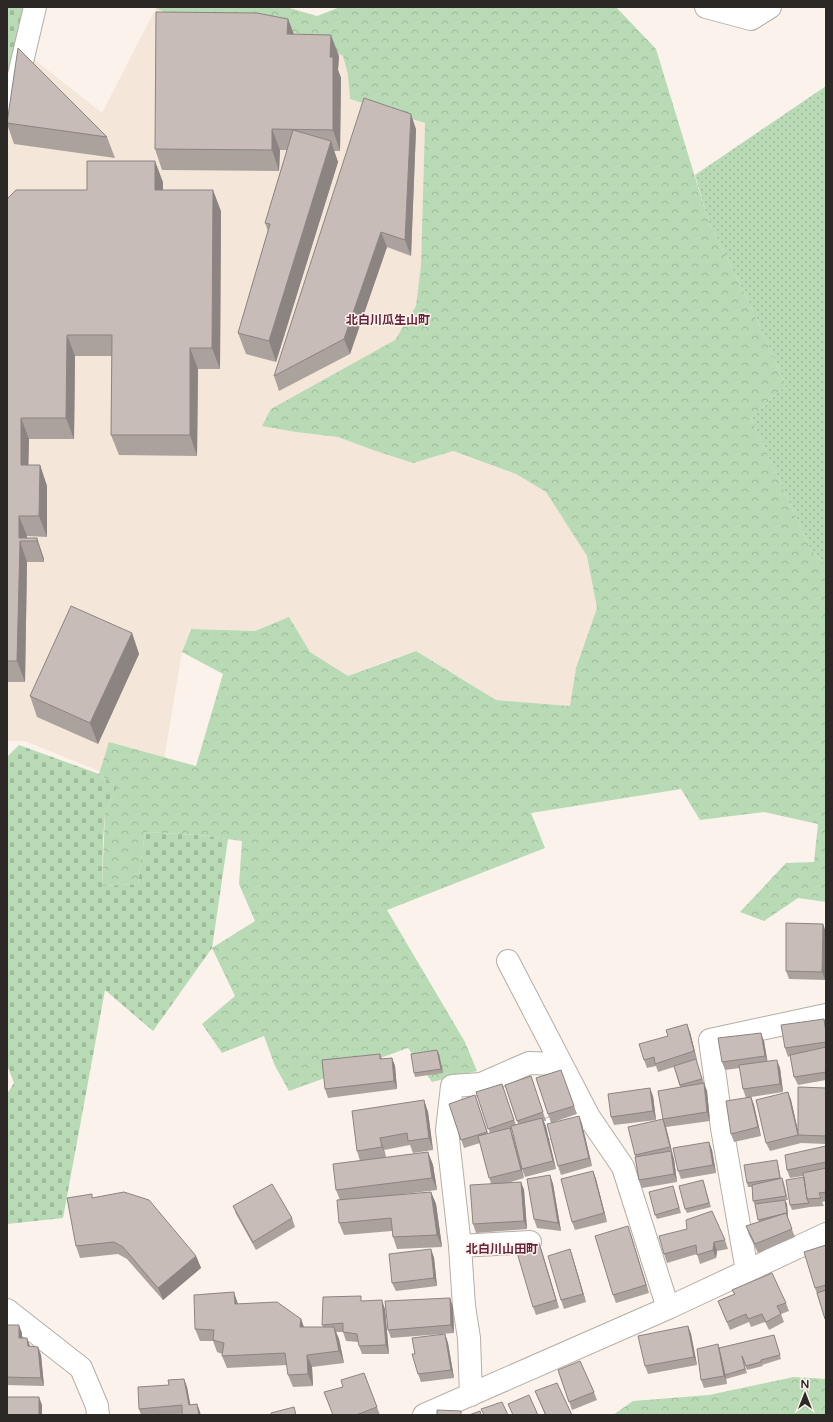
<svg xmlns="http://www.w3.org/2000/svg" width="833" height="1422" viewBox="0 0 833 1422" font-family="'Varela Round','Noto Sans JP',sans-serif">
  <defs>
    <pattern id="grass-dots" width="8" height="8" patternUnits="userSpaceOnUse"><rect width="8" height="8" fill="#b8dab4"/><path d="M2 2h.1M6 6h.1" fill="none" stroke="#9ebb9b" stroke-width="1.8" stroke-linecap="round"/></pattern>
    <pattern id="forest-crowns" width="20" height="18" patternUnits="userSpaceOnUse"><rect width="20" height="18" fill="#b8dab4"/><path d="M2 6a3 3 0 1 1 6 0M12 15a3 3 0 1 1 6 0" fill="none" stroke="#9ebb9b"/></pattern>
    <pattern id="cemetery-stones" width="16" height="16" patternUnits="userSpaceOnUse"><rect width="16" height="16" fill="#b8dab4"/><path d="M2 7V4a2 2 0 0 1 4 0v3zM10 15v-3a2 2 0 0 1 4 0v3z" fill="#9ebb9b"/></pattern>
  </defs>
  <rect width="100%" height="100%" fill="#faf2eb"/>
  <path fill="#f4e7d9" d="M156,8L184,22L291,31L343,56L348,75L350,99L425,123L421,265L416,306L395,340L366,357L296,432L338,437L373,450L413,462L452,451L516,474L546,492L587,556L597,608L576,668L571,706L496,700L416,651L386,661L348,676L310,652L289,618L255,631L190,629L182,652L158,795L25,741H7V96L22,50L102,113Z"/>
  <path fill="url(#grass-dots)" d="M826,86V566L811,550L751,418L786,385L746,296L709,223L695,175Z"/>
  <path fill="url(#forest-crowns)" d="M156,7H286L317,16L340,7H616L656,49L709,223L746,296L786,385L751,418L811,550L826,566V902L798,898L764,921L740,912L786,863L814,862L818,824L764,812L700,820L681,789L531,813L545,848L387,910L465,1042L477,1071L432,1082L408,1048L289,1091L275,1066L264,1036L222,1053L202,1024L235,996L212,948L255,921L239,884L242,841L199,835L145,832L138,884L102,886L105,813L117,787L99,774L109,742L196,766L223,674L182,652L191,629L255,631L289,617L310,652L348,676L416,651L496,700L570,706L576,668L597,608L587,556L546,492L516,474L453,451L413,463L373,450L338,437L296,432L262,426L271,409L395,340L416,306L421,265L425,123L350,99L348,75L343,56L291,31L184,22L156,8Z
    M794,1377L826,1379V1415H613L633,1401L709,1395Z"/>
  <path fill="url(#cemetery-stones)" d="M7,7H25L7,81Z
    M19,745L99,774L117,787L105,813L103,841L102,886L138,884L145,832L199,835L228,839L212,948L153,1031L105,990L63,1218L7,1224V1094L14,1083L7,1065V757Z"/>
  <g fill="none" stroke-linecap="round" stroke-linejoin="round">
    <defs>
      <path id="minor" d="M706,7L751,19L770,7
        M7,108L13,100L35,7
        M508,961L589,1117
        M552,1128L589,1117L623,1167L668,1308
        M460,1246L530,1242
        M747,1271L722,1128L710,1040L826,1015
        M7,1310L81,1368L97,1406L98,1415
        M471,1395L469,1338L464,1306L460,1246L447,1130L452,1086L481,1084L529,1063L561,1064
        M424,1415L668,1308L826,1234"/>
    </defs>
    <use href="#minor" stroke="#b5aea6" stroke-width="24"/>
    <use href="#minor" stroke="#fff" stroke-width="22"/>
  </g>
  <path fill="#aba29e" d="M288,19L294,34L339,56L338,70L341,78L340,151H334L338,162L276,362L246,354L238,333L268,231L265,223L287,150H280L279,171L162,170L155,149Z
    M7,119L107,137L115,158L14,144L7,124Z
    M416,129L411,256L387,247L350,354L279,391L274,376Z
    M163,182V190L221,211L220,369H198L197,456L119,455L111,435L112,356H75L74,439H29L28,465H40L47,486V537L27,536V538H37L44,559V562H27L25,682H7V199Z
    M132,633L139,654L98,744L37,717L30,696Z
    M823,924L825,980L789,979L786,971Z
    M824,1019L826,1024V1080L798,1085L794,1077L790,1056L788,1057L785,1048Z
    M690,1032L697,1060H696L704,1083L701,1084L704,1083L707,1091L710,1121L666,1127L674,1159L677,1182L642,1188L639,1180L635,1155L663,1119L680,1087L674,1067L658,1072L656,1066L647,1068L644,1060Z
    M764,1041L767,1061L780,1068L783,1092L751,1097L754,1105L761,1136L734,1142L731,1134L746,1098L743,1089L740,1068L725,1070L722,1062Z
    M380,1054L382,1059L392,1058L395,1066L397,1089L328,1098L325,1089Z
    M439,1054L443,1073L415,1077L414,1073Z
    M561,1070L577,1114L551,1123L536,1078Z
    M531,1076L546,1121H544L556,1169L525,1177L522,1169L512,1130L511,1131L524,1178L507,1183L521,1182L524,1190L527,1229L476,1233L473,1224L491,1184L480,1143L464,1148L449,1104L475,1095L488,1133H490L476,1092L502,1084L516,1125L518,1124L505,1085Z
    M826,1088V1144L801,1143L770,1151L766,1143L788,1092L791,1100L798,1131Z
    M653,1096L656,1120L614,1125L611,1117Z
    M424,1100L428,1112L433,1150L413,1153L410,1145L384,1150L386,1158L428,1152L433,1165L437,1190L396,1195L431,1192L436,1204L442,1247L397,1249L393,1237L392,1231L344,1235L339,1223L340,1200L336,1190L360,1161L357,1151Z
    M579,1116L582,1124L592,1166L561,1175L558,1166Z
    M709,1142L712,1150L716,1173L681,1179L678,1171Z
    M826,1146V1201L822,1202L824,1206L810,1207L792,1210L790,1205L804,1177L803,1176L790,1178L787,1170Z
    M778,1164L781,1179L782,1178L784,1183L788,1200H785L787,1204L788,1217H787L795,1237L758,1253L749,1235L746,1226L759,1222L755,1205L753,1201L752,1187H748L747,1183Z
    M593,1171L596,1179L607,1222L575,1230L572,1222Z
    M550,1175L553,1184L561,1231L537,1228L534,1219Z
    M703,1180L711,1207L687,1213L685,1209Z
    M673,1186L681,1213L657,1219L655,1215Z
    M93,1198L196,1256L201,1268L163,1300L127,1259L118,1254L80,1258L76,1246Z
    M233,1206L292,1218L295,1227L256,1250L236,1214Z
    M687,1229L725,1240L728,1249L717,1251L716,1258L700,1264L697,1254L667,1263L664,1254Z
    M631,1235L649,1293L616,1303L613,1295Z
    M539,1243L559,1308L536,1315L533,1307Z
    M826,1245V1322L815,1288Z
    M431,1249L434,1258L437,1286L396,1291L392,1283Z
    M570,1249L573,1258L586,1302L564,1309L561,1300Z
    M732,1290L786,1303L789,1311L781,1314L784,1322L769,1330L765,1322L751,1327L749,1322L730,1330L718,1301L734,1294Z
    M450,1298L453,1307L454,1333L391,1338L388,1330Z
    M363,1301L385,1309L389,1354H362L359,1346V1342L346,1341L343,1332H336L339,1339L344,1363L312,1367L313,1386L293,1387L288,1375L287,1365L227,1368L222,1356V1354L217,1352L213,1341H200L195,1329L238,1304L301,1319L304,1327H323L322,1325Z
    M7,1325L22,1333V1338L30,1347L41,1355L44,1386L7,1385Z
    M688,1326L691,1334L697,1365L648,1374L645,1366Z
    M445,1334L448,1343L454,1378L421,1382L418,1374L415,1354Z
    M774,1335L781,1359L762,1365L763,1366L747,1370L743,1360L747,1373L726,1379L725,1377L727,1384L704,1388L701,1380L719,1348Z
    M558,1370L594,1392L597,1400L572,1410Z
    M364,1373L380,1415H332Z
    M184,1379L187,1387L190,1405L197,1404L200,1412L167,1415H141L139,1409L169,1385Z
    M535,1391L572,1415H545Z"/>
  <path fill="#8b8481" d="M288,19L296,40L287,34Z
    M331,35L339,56L338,70L341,78L340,151L333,130L330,57Z
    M411,114L416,129L411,256L405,240Z
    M272,129L280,150L279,171L272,150Z
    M331,141L338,162L276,362L269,341Z
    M155,161L163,182V211L155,190Z
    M213,190L221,211L220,369L212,348Z
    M381,232L387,247L350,354L344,339Z
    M67,335L75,356L74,439L66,418Z
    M190,348L198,369L197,456L190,435Z
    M21,418L29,439L28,486L21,465Z
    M40,465L47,486V537L39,516Z
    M19,516L27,536V541L19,538Z
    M37,538L44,559V562L37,541Z
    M20,541L27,562L25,682L17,661Z
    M132,633L139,654L98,744L90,723Z
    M823,924L826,932L825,980L822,972Z
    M687,1024L690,1032L697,1060L694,1051Z
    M761,1033L764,1041L768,1064L765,1056Z
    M437,1050L439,1054L443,1073L441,1069Z
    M392,1058L395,1066L397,1089L394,1081Z
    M777,1060L780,1068L783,1092L780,1084Z
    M704,1083L707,1091L710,1121L707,1112Z
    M650,1088L653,1096L656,1120L653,1111Z
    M788,1092L791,1100L799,1135H798Z
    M751,1097L754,1105L761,1136L758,1127Z
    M424,1100L428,1112L433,1150L429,1138Z
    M579,1116L582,1124L592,1166L589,1158Z
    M542,1118L546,1126L556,1169L553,1161Z
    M663,1119L666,1127L673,1156L670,1147Z
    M510,1128L513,1136L524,1178L521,1170Z
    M380,1138L387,1159L382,1147Z
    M709,1142L712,1150L716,1173L713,1165Z
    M671,1151L674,1159L677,1182L674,1174Z
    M428,1152L433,1165L437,1190L432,1178Z
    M593,1171L596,1179L607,1222L604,1213Z
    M550,1175L553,1184L561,1231L558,1223Z
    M521,1182L524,1190L527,1229L524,1221Z
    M431,1192L436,1204L442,1247L437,1235Z
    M785,1200L787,1204L788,1217L787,1213Z
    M628,1226L631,1235L649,1293L646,1285Z
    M714,1242L717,1251L716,1258L713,1250Z
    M539,1243L542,1251L559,1308L556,1300Z
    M431,1249L434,1258L437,1286L434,1278Z
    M570,1249L573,1258L586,1302L583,1294Z
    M196,1256L201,1268L163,1300L158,1288Z
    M234,1292L238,1304H235Z
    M450,1298L453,1307L454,1333L451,1325Z
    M382,1300L385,1309L389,1354L386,1345Z
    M301,1319L305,1331L300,1327Z
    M19,1325L22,1333V1346L19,1338Z
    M688,1326L691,1334L697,1365L694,1357Z
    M334,1327L339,1339L344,1363L339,1351Z
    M445,1334L448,1343L454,1378L451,1370Z
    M27,1338L30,1346L31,1355L28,1346Z
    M718,1344L721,1352L727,1384L724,1376Z
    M38,1347L41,1355L44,1386L41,1378Z
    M307,1355L312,1367L313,1386L308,1374Z
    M184,1379L187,1387L192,1413L189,1405Z
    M39,1397L42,1405V1415H39Z
    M197,1404L200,1412L201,1415H199Z"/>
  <path fill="#c7bcb8" stroke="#8b8481" d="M156,12L257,13L288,19L287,34L331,35L330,57H333V130L272,129V150L155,149Z
    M18,48L107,137L7,123Z
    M364,98L411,114L405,240L381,232L344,339L274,376Z
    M293,130L331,141L269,341L238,333L270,224L265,223Z
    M87,161H155V190H213L212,348H190V435H111L112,335H67L66,418H21V465H40L39,516H19V538H37V541H20L17,661H7V199L16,190H87Z
    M71,606L132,633L90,723L30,696Z
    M786,923L823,924L822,972L786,971Z
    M824,1019L826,1033V1042L785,1048L781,1025Z
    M687,1024L694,1051L655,1064L654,1057L644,1060L639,1044L668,1036L666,1030Z
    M761,1033L765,1056L722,1062L718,1038Z
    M826,1047V1072L794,1077L790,1055Z
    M437,1050L441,1069L414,1073L411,1054Z
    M380,1054V1059L392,1058L394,1081L325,1089L322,1060Z
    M696,1059L702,1079L680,1085L674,1066Z
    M777,1060L780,1084L743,1089L739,1065Z
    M561,1070L574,1106L548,1114L536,1078Z
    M531,1076L543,1112L517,1121L505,1085Z
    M704,1083L707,1112L663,1119L658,1091Z
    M502,1084L514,1120L488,1129L476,1092Z
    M798,1087L826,1088V1136L798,1135L766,1143L756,1100L788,1092L798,1135Z
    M650,1088L653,1111L611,1117L608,1094Z
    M475,1095L487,1132L461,1140L449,1104Z
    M751,1097L758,1127L731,1134L726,1101Z
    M424,1100L429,1138L408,1141L407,1133L380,1138L382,1147L357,1151L352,1111Z
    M579,1116L589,1158L558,1166L547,1124Z
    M542,1118L553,1161L522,1169L511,1126Z
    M663,1119L670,1147L635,1155L628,1127Z
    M510,1128L521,1170L489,1178L478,1136Z
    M709,1142L713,1165L678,1171L673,1148Z
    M826,1146V1162L787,1170L785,1155Z
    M671,1151L674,1174L639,1180L635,1157Z
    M428,1152L432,1178L336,1190L333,1164Z
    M777,1160L780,1178L747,1183L744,1165Z
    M826,1168V1192L819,1193L821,1198L807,1199L803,1173Z
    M593,1171L604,1213L572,1222L561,1179Z
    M550,1175L558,1223L534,1219L527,1179Z
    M804,1177L807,1199L809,1203L790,1205L786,1180Z
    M782,1178L786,1196L753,1201L752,1185Z
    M703,1180L709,1203L685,1209L679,1186Z
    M521,1182L524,1221L473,1224L470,1185Z
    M272,1184L292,1218L253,1242L233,1206Z
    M673,1186L679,1208L655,1215L649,1192Z
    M124,1192L149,1200L196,1256L158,1288L123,1247L114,1242L76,1246L67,1198L92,1194V1198Z
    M431,1192L437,1235L393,1237L391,1218L339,1223L337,1200Z
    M785,1200L787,1213L758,1220L755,1204Z
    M712,1211L725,1240L714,1242L713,1250L697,1255L696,1245L664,1254L659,1236L687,1229L686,1220Z
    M786,1213L792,1229L755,1244L746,1226Z
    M628,1226L646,1285L613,1295L595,1236Z
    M539,1243L556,1300L533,1307L516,1249Z
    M826,1245V1285L815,1288L804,1252Z
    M431,1249L434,1278L392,1283L389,1254Z
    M570,1249L583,1294L561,1300L548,1256Z
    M772,1273L786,1303L777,1306L781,1314L766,1322L762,1314L748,1319L746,1314L727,1322L718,1301L735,1294L732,1290Z
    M826,1290V1319H825L817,1293Z
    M234,1292L235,1304L277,1302L301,1319L300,1327H334L339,1351L307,1355L308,1374L288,1375L285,1353L222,1356L224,1343L213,1340L214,1330L195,1329L194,1295Z
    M361,1296V1301L382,1300L386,1345L359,1346L357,1334L343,1332V1323L322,1325L323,1297Z
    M450,1298L451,1325L388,1330L385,1301Z
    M7,1325H19V1338H27L28,1346L38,1347L41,1378L7,1377Z
    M688,1326L694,1357L645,1366L638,1336Z
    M445,1334L451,1370L418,1374L412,1354H415L412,1338Z
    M774,1335L780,1355L761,1360V1362L746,1366L742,1356L745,1369L725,1375L719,1348Z
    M718,1344L724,1376L701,1380L697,1349Z
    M580,1361L594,1392L569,1402L558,1370Z
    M364,1373L377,1407L356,1415H333L324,1392L343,1387L341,1380Z
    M184,1379L189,1405L197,1404L199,1415H182V1405L139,1409L138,1387L169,1385L168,1380Z
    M557,1383L572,1415H546L535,1391Z
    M529,1395L538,1415H513L508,1404Z
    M7,1397H39V1415H7Z
    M502,1402L508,1415H484L481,1409Z
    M294,1407L296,1415H271V1413Z
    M437,1410L461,1411V1415H437Z
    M480,1411L481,1415H469Z"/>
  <g text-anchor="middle" stroke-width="3" stroke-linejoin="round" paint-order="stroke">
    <g font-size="12" font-weight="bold" fill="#66233b" stroke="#faf2eb">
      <text x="388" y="324">北白川瓜生山町</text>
      <text x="502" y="1253">北白川山田町</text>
    </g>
  </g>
  <rect width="833" height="1422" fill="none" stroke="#2b2825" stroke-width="16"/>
  <g transform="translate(805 1394)" stroke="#faf2eb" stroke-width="3" paint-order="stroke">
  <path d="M0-3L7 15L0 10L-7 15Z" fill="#2b2825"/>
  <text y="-6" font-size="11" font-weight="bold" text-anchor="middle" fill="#2b2825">N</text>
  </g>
</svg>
